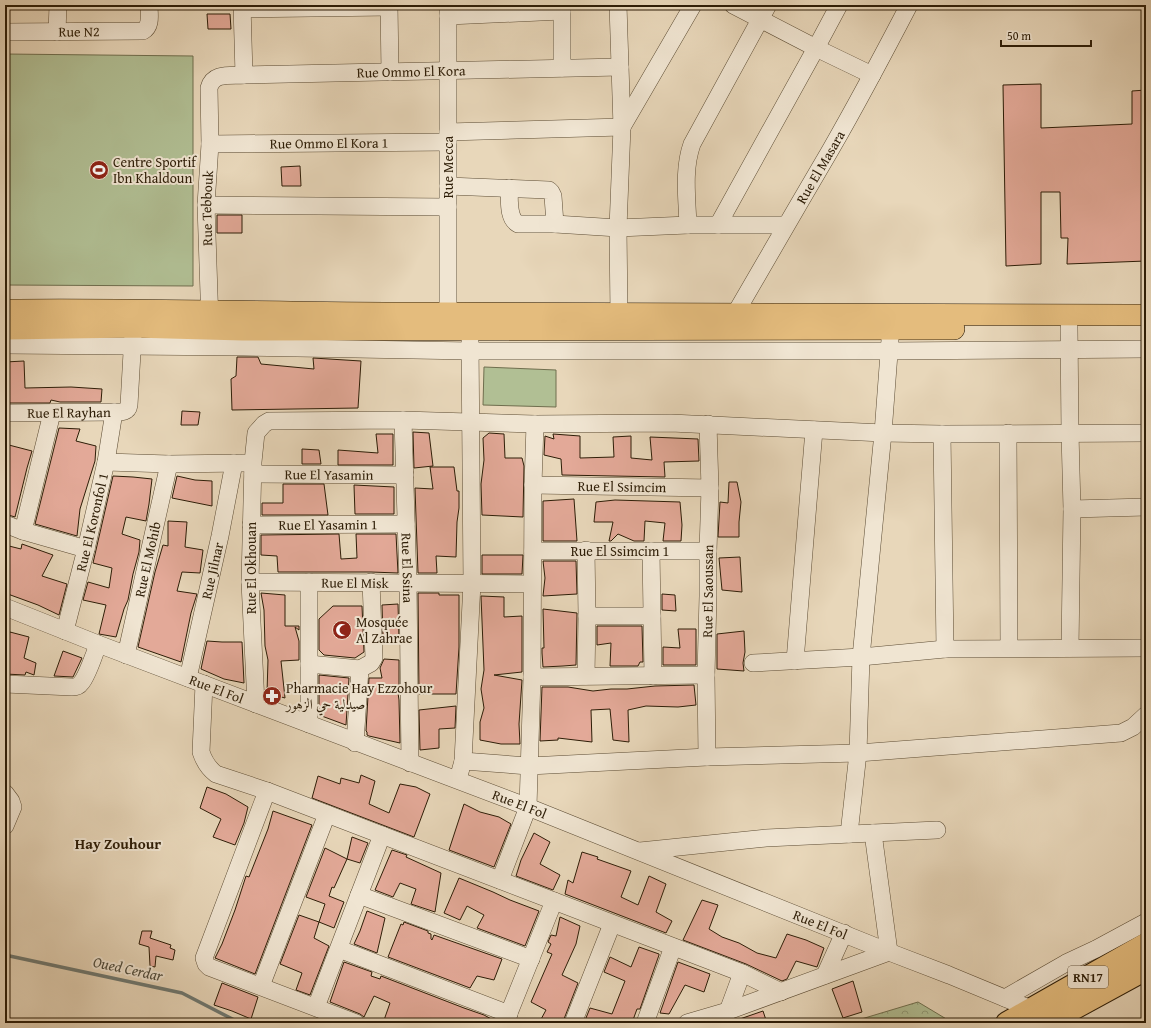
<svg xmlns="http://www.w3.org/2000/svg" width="1151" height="1028" viewBox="0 0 1151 1028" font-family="'Gentium Book Plus',Amiri,serif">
  <defs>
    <pattern id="forest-crowns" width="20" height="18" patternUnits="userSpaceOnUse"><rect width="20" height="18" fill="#b1bf94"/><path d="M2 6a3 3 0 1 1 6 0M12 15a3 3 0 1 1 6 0" fill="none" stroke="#909b77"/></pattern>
  </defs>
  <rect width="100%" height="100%" fill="#e8d7ba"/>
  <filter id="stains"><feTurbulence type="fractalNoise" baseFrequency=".005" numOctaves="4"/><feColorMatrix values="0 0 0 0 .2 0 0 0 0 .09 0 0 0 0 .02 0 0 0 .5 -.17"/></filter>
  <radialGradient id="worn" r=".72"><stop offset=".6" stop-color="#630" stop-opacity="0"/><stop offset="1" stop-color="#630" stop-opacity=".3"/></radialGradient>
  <path fill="url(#forest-crowns)" stroke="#6f6e4e" d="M918,1002L948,1020L945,1023H848Z"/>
  <path fill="#b1bf94" stroke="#6f6e4e" d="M5,54L193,56V286L5,285Z
    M484,367L556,370V407L483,405Z"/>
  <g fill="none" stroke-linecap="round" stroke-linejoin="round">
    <path stroke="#6f7972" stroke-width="3.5" d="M5,955L182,993L240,1023"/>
  </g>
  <path fill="#e3a998" stroke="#2d1d07" d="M207,14H230L231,29H208Z
    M1041,84V128L1132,124V91L1146,90V261L1067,264L1068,238H1061L1060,192H1041V264L1006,266L1003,85Z
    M300,166L301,186H282L281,167Z
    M217,215H242V233H217Z
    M237,357H258L261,364L314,369L313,358L361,361L358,408L232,410L231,379L236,376Z
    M24,361L25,388L71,387L102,389L101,402H60L51,400L50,403H5V362Z
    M182,411L200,412L198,425H181Z
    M59,428L80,429L76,441L96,446L95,461L80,509L77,536L35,524Z
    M413,432L429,433L433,466L414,468Z
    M489,433L504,434L505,458H522L524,466L523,517L482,515L481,484L484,460L483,438Z
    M376,434H393V465H338V450L378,453Z
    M553,434L580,436V458L614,457L613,437L631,436V458L652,460L650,437L698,439L699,461L664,462L665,477L562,475L561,459L544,455L545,436L554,439Z
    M5,444L32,451L27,468L15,517L5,514Z
    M302,449L319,450L321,464H302Z
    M430,467H454L457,491H459V508L457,522L456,557L436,556L437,573H418L415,488L433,489Z
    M113,476L133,477L152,479L149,504L146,521L126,517L122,534L140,540L139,552L133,574L128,600L124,609L116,637L99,634L106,605L83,600L88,582L109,588L112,568L93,563Z
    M177,476L195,480L212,481V506L172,498Z
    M729,482H737L741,502L739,522V537H718L720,502L728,503Z
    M283,484H324L328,515H262V503H283Z
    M354,485L394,487V514H355Z
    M574,499L577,541H543V501Z
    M615,500L680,502L682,525L681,541H663L665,523L645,521L644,541H634L618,534L611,541H609L613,522H594L596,502Z
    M168,521L187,522L185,547L203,550L200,573L182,572L177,591L197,594L191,613L181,662L138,647L155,572L163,545L168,546Z
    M339,534L341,559L357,558L356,534H396L398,573L371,572H278L277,556L261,555V535Z
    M22,544L53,555L42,576L67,584L59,615L38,605L5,593V545L21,549Z
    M482,555H523L522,574H482Z
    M740,557L742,592L722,590L719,558Z
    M543,561H576L577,594L543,596L545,578Z
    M261,593L285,595V626H299V630L295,627L299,641V660L281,661L285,698L267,693L268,660L265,646L264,610Z
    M418,593H439V595H459V647L456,694H419Z
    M662,594L675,595L676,611L662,610Z
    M481,596L504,597V617L522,616V672L494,675L522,680L519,724L520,744H501L480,740V722L484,708L481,689L484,670Z
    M398,604L399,638H383L382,605Z
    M333,606H362L364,652L355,658L324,655L319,650V619Z
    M543,609L577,613L576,665L563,666L543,667L542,653V648H544Z
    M597,626H642L643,662H640L638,666H610L611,643L597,645Z
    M678,629H696V665H663V647L680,648Z
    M744,631L745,652L743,663L744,671L717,669V634Z
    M10,632L29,637L24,658L36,663L34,675L26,672L25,675L5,674V644Z
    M207,641L222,642H242L244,683L224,679L201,669Z
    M63,651L82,658L73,677L54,676Z
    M384,659L399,660V690L398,693L399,700L400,743L369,736L367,735V732L366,731L369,678H382L380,668Z
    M319,675L349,678L346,725L319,715Z
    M694,685L696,705L678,707L646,706L628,710L629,742L613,740L610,709L591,710L592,742L558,738V740L540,741L542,687H568L593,691L611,689H627L655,686Z
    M456,706L455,728L439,729V748L420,750L419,710Z
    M361,775L375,781L369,804L389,813L400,784L416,787L430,794L414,837L312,798L318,776L340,784L341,778L359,783Z
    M207,787L226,794L248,807L244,823L235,845L213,837L221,819L200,808Z
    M464,804L480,812L499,817L511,824L494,867L449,850Z
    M273,811L312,825L255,974L215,958L222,944L235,910L246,876L249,877L268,829Z
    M534,833L550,842L540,864L560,875L553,890L516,876L521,860Z
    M352,837L368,843L360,863L347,859Z
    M325,848L347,859L334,888L332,887L329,896L344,902L334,928L319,922L314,938L329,946L310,995L296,990L302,973L280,964L299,915L319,922L325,904L306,897Z
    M392,850L407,855L406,857L441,873L435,912L411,904L416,889L400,883L393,897L375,890Z
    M582,852L598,857L597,859L631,871L621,897L638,905L649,876L666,884L656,912L672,921L666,933L565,894L568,880L573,883Z
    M459,878L493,892L510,900L539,911L525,946L477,928L484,915L467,906L460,920L444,913Z
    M702,900L718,905L709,929L722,937L739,943L757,953L776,958L787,934L806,940L824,948L817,967L796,961L787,979L782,981L746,964L683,940Z
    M367,911L385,918L377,953L354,944L360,931Z
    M560,917L580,926L576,944L562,975L578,983L564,1019L563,1023H539L546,1010L531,1002L552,954L547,952L551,944L548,942L551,935L556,936Z
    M404,922L428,931V933L431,934V939L432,940L434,935L502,959L494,980L477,976L470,988L388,957L401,924L403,925Z
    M142,931H152L150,938L171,945L170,948L175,950L173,960L156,956L155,967L150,966L149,947L139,944Z
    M639,947L659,954V955L640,1009H637L633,1020H634L633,1023H584L590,1008L612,1014L625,981L604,972L610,957L631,967Z
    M344,962L372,972L371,976L380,979L381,976L464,1008L484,1015L495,1021V1023H383L390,1003L374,996L364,1017L360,1014L330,1002Z
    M678,962L710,974L704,992L685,985L669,1014L660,1013Z
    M853,981L862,1012L843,1018L832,989Z
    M222,983L258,997L251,1019L232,1011L214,1005Z
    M763,1011L767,1023H734V1021Z"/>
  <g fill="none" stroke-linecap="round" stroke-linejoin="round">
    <defs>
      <g id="minor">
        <path d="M242,5L244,75"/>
        <path d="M389,5L390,72"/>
        <path d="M448,5V325"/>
        <path d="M618,5L622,127L618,228L619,314"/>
        <path d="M733,5L816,48L872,75"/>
        <path d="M242,9L389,7"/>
        <path d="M448,16L562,11"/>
        <path id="s1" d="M5,32L143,31C152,26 149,14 149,5"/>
        <path d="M57,32L58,5"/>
        <path d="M562,68V5"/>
        <path d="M448,132L622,127L693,5"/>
        <path id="s2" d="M210,144L448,142"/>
        <path d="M448,186L549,190L551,192L553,196L555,224"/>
        <path d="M509,188C510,199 507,218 518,224H555L618,228L688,225H786"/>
        <path d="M206,205L448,207"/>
        <path d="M688,225C687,198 683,169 692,144L768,5"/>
        <path d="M718,225L816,48L839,5"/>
        <path id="s3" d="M210,324L206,205L210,144L209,88C213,72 231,76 244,75L620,67"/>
        <path id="s4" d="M734,325L735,314C767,258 799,204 831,149C858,102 884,53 909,5"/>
        <path d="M1069,328L1070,433L1072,509L1070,648"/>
        <path d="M5,345L244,347L471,351H890L1146,349"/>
        <path id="s5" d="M5,413L114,412C120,412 128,413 129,405L133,335"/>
        <path id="s6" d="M403,420L408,583L410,763"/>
        <path d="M1008,433L1009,648"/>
        <path d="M942,434L945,649"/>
        <path d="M106,462L169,464L244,463"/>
        <path id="s7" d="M253,474L405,475"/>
        <path id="s8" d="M533,485L710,488"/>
        <path d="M1072,509L1146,507"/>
        <path d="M5,524L23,531L86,549"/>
        <path id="s9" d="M251,525L406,524"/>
        <path d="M23,531L52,413"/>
        <path d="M586,550L587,616L586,676"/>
        <path id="s10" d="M533,551H708"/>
        <path d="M651,551L653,676"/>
        <path id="s11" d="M250,582L532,584"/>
        <path id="s12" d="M5,607L98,644L528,807L889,952L949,975L1031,1009"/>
        <path d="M587,616H652"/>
        <path id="s13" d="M65,631L86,549L106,462L114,412"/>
        <path id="s14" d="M126,655L169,464"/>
        <path d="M795,661L814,430"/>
        <path d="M753,663L861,657L945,649L1146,648"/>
        <path d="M309,664L360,669"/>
        <path d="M532,677L706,675"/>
        <path id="s15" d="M188,678L220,536L234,463"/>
        <path d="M5,684L72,687C75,687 79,686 81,683C86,678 95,653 98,644"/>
        <path d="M204,684L201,752C204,761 208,768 216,774L267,791L742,973L781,992"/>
        <path d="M256,704L250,582L253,462L256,433L264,424L269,421L403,420L535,424L671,423L883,433L942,434L1146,433"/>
        <path d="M309,724V582"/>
        <path d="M355,743L360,669L371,663L374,658L371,582"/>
        <path id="s16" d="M707,757L706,675L708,596V551L710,488L708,424"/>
        <path d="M463,761L529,766L707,757L858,753L1121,733L1133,727L1146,715"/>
        <path d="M460,772L463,761L472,583L470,341"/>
        <path d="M267,791L204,958L206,964L209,967L356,1023"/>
        <path d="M5,793L11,801L13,807L5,826"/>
        <path d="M849,834L858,753L861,657L883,433L890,340"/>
        <path d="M640,851L766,838L937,830"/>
        <path d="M500,880L528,807L532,677L533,485L535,424"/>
        <path d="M359,895L531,959"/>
        <path d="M339,949L509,1014"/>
        <path d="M825,975L844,933"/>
        <path d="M261,986L327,814"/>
        <path d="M1005,998L1066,963L1096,949L1146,922"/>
        <path d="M316,1007L382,835"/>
        <path d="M728,1011L742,973"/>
        <path d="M505,1023L554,901"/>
        <path d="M573,1023L612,924"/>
        <path d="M645,1023L673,947"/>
        <path d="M687,1023L728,1011L889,952L873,833"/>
      </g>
      <path id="major" d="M5,310C152,308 299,314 446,313C680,312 913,316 1146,315
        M5,329L133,327L243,330L954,329"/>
      <path id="highway" d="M1007,1023L1146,944
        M1047,1023L1146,969"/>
    </defs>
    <use href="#minor" stroke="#5c4c34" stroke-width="18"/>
    <use href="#major" stroke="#2d1d07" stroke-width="22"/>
    <use href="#highway" stroke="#2d1d07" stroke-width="24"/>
    <use href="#minor" stroke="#f0e5d2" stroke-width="17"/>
    <use href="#major" stroke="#e4bc7d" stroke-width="21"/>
    <use href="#highway" stroke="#e4bc7d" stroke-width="22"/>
  </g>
  <defs>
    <symbol id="stadium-disc" viewBox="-11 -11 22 22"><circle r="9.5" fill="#8f2418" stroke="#f0e5d2"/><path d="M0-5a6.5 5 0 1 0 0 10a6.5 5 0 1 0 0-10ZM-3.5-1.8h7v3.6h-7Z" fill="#fff"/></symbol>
    <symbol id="mosque-disc" viewBox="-11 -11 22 22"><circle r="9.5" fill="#8f2418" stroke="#f0e5d2"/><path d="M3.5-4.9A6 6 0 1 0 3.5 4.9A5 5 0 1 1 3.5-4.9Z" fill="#fff"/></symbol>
    <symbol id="pharmacy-disc" viewBox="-11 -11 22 22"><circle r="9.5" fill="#8f2418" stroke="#f0e5d2"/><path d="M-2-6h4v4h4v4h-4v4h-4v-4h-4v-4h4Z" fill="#fff"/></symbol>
  </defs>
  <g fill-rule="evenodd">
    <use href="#stadium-disc" x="88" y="159" width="22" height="22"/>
    <use href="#mosque-disc" x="331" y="619" width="22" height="22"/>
    <use href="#pharmacy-disc" x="261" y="685" width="22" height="22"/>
  </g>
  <g text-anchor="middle" stroke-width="4" stroke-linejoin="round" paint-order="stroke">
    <rect fill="#f0e5d2" stroke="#685944" stroke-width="1" x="1068" y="966" width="40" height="22" rx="3"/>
    <g font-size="13" font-weight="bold" fill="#2d1d07">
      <text x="1088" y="982">RN17</text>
    </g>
    <g font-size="14" fill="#2d1d07" stroke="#f0e5d2">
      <text dy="5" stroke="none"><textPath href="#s1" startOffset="74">Rue N2</textPath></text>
      <text dy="5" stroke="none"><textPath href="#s3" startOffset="444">Rue Ommo El Kora</textPath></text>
      <text dy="5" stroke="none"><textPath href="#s2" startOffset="119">Rue Ommo El Kora 1</textPath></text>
      <text transform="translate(448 167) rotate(-90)" y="5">Rue Mecca</text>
      <text dy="5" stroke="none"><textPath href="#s4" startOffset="181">Rue El Masara</textPath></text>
      <text dy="5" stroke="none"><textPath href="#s3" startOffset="116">Rue Tebbouk</textPath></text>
      <text dy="5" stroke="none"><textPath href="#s5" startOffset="64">Rue El Rayhan</textPath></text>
      <text dy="5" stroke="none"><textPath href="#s7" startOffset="76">Rue El Yasamin</textPath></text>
      <text dy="5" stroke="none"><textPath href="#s8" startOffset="89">Rue El Ssimcim</textPath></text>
      <text dy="5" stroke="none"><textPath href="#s13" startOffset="112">Rue El Koronfol 1</textPath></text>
      <text dy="5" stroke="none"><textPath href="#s9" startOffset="77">Rue El Yasamin 1</textPath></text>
      <text dy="5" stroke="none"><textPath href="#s10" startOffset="87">Rue El Ssimcim 1</textPath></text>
      <text dy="5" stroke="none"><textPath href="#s14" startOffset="98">Rue El Mohib</textPath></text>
      <text transform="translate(251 568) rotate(-90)" y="5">Rue El Okhouan</text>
      <text dy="5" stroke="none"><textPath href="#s6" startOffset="148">Rue El Ssina</textPath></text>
      <text dy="5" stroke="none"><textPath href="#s15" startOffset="110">Rue Jilnar</textPath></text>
      <text dy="5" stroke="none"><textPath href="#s11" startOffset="105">Rue El Misk</textPath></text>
      <text dy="5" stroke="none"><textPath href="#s16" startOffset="166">Rue El Saoussan</textPath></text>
      <text dy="5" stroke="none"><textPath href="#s12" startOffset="227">Rue El Fol</textPath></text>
      <text dy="5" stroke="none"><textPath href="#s12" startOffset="551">Rue El Fol</textPath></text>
      <text dy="5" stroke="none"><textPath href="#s12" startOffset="875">Rue El Fol</textPath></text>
    </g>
    <g font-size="14" fill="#2d1d07" stroke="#f0e5d2" text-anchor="start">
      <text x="113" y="167">Centre Sportif<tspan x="113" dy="16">Ibn Khaldoun</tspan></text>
      <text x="356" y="627">Mosquée<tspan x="356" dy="16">Al Zahrae</tspan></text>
      <text x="286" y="693">Pharmacie Hay Ezzohour<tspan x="286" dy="16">صيدلية حي الزهور</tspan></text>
    </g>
    <g font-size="15" font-weight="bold" fill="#2d1d07" stroke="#f0e5d2">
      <text x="118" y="849">Hay Zouhour</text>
    </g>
    <g font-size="15" font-style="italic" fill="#4e4b3c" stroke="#f0e5d2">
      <text transform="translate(128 969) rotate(12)" y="5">Oued Cerdar</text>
    </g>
  </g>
  <rect width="1151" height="1028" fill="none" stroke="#e8d7ba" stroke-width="20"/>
  <rect x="6" y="6" width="1139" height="1016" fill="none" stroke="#2d1d07" stroke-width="2"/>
  <rect x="10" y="10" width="1131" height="1008" fill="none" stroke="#2d1d07"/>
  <path d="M1001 40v6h90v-6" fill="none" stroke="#2d1d07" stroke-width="2"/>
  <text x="1007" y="40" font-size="12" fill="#2d1d07" stroke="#f0e5d2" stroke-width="3" paint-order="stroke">50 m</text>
  <rect width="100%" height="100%" filter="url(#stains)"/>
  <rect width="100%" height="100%" fill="url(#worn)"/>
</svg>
